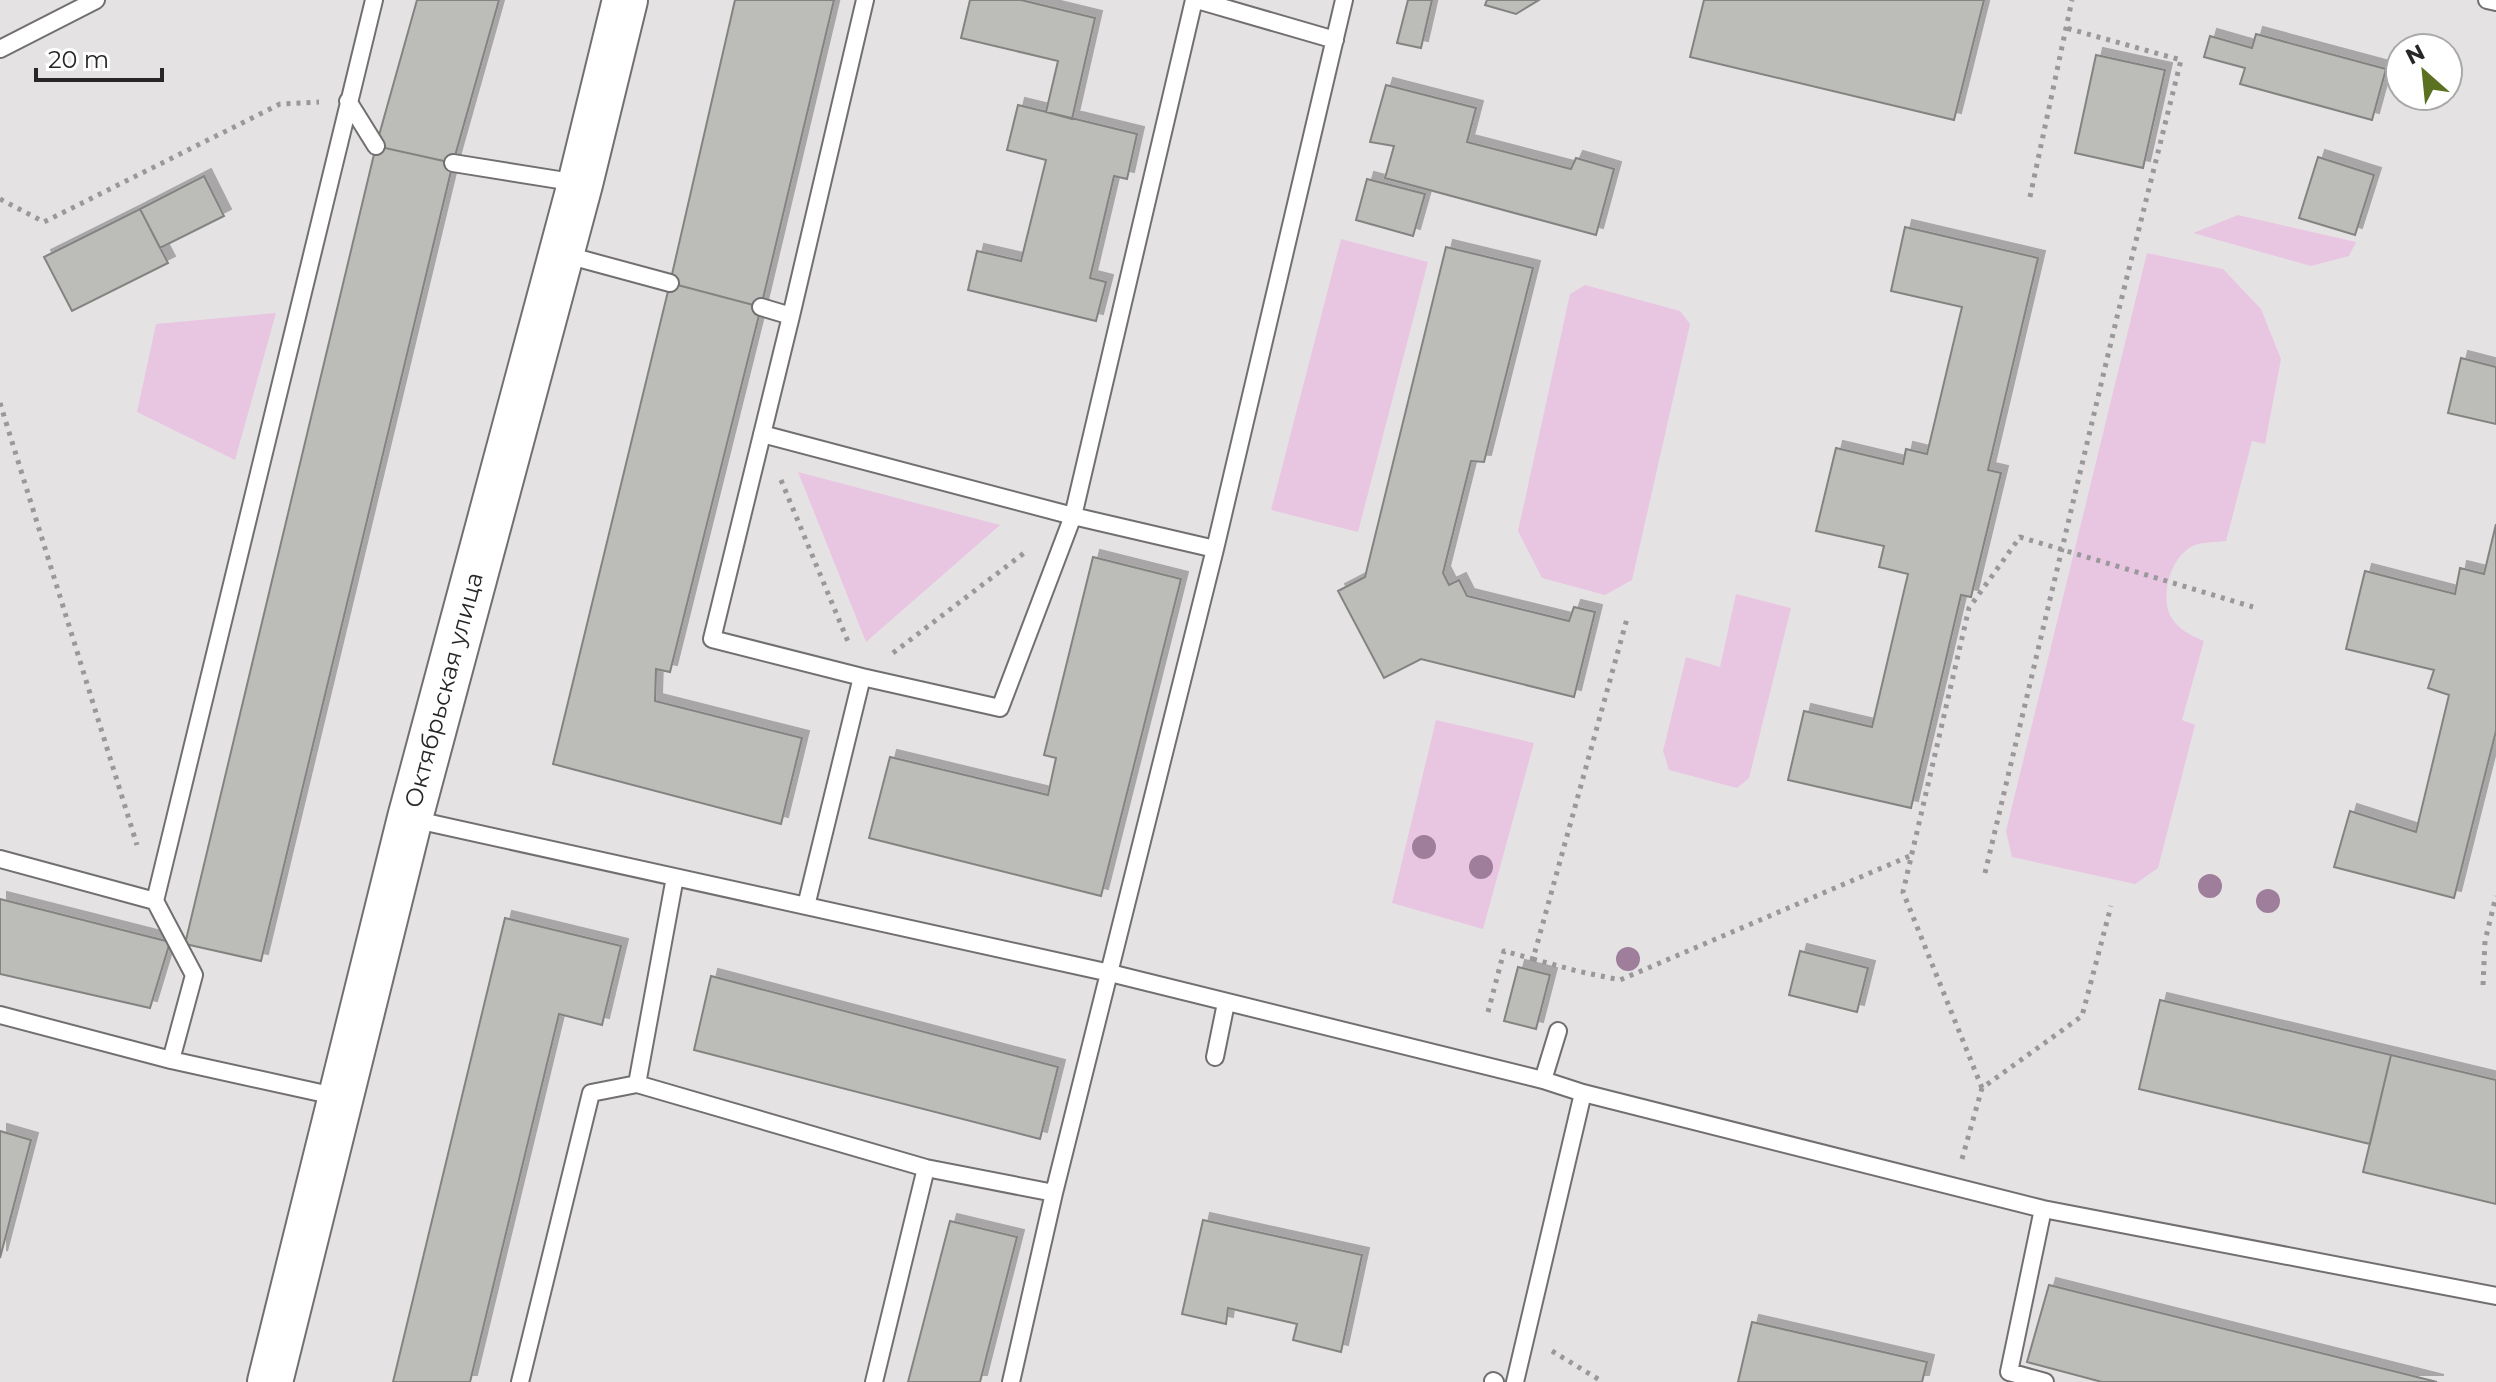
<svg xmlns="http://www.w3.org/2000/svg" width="2496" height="1382" viewBox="0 0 2496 1382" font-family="Montserrat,sans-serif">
  <defs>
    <filter id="shadow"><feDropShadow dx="7" dy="-7" stdDeviation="0" flood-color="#0004"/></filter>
  </defs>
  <rect width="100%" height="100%" fill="#e5e2e4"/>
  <path fill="#e8c6e2" d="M2238,215L2356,242L2349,256L2311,266L2193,233Z
    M1341,239L1428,262L1358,532L1271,510Z
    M2147,253L2223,269L2261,309L2281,359L2265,444L2252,441L2226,541C2217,542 2204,542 2195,545C2172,554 2160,593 2170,615C2177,629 2190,635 2204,641L2182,720L2195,725L2158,868L2135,884L2012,857L2006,831Z
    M1585,285L1680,311L1690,324L1632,580L1605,595L1542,578L1518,531L1570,294Z
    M276,313L235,460L137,412L156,324Z
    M798,472L1000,525L866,642Z
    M1736,594L1791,608L1749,778L1737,788L1669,770L1663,751L1686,657L1720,667Z
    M1436,720L1534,743L1483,929L1392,903Z"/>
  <path fill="#bcbdb9" stroke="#838481" stroke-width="2" filter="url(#shadow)" d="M417,0H499L453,163L376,146Z
    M735,0H834L761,307L670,283Z
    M970,0H1021L1095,18L1072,119L1046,112L1058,61L961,38Z
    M1408,0H1432L1421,48L1397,43Z
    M1487,0H1539L1516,14L1485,5Z
    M1704,0H1984L1954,120L1690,57Z
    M2256,34L2386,69L2372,120L2240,84L2245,68L2204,57L2210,36L2252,48Z
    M2096,55L2165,70L2143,168L2075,153Z
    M1386,85L1476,108L1467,142L1571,169L1576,158L1614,169L1596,235L1385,178L1394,146L1370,142Z
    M1018,105L1137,134L1127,179L1114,176L1090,278L1106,282L1096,321L968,290L977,251L1021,261L1046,160L1007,150Z
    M376,146L453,163L261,961L185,944Z
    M2318,157L2374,175L2355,235L2299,218Z
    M204,176L224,216L160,248L140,209Z
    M1367,179L1425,194L1413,236L1356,220Z
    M140,209L168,263L72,311L44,257Z
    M1905,227L2038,258L1988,470L2001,473L1971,597L1961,595L1911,808L1788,780L1804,711L1872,727L1908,574L1879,567L1884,546L1816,531L1836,448L1903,464L1906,449L1927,454L1962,307L1891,291Z
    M1446,247L1533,268L1484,462L1471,461L1443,573L1449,585L1459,580L1467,596L1569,621L1574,607L1595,612L1574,697L1421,659L1384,678L1338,591L1365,577Z
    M670,283L761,307L670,672L656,669L655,701L802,738L781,824L553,764Z
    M2461,358L2496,367V424L2448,413Z
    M2496,524V731L2454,898L2334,867L2350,811L2416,832L2449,695L2428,688L2434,670L2346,649L2365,571L2455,594L2460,568L2484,574Z
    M1093,557L1181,579L1101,896L869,838L890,757L1048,795L1056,758L1044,755Z
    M0,899L170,942L150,1008L0,974Z
    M505,918L621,946L602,1025L559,1014L470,1382H393Z
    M1800,951L1868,968L1857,1012L1789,995Z
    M1518,967L1550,975L1536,1029L1504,1021Z
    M711,976L1058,1067L1040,1139L694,1050Z
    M2160,1000L2391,1055L2370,1144L2139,1089Z
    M2391,1055L2496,1080V1204L2363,1172Z
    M0,1131L31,1140L0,1258Z
    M1203,1220L1362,1255L1341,1352L1293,1340L1297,1324L1228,1308L1226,1324L1182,1314Z
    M950,1221L1017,1237L980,1382H908Z
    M2049,1285L2437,1382H2102L2027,1362Z
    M1752,1322L1927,1362L1922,1382H1738Z"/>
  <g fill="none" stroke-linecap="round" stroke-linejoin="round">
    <defs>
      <path id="lane" d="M865,0L791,316L712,639L862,677L1000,708L1073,516L1194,0
        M1197,0L1335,40
        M2487,0L2496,2
        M0,49L96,0
        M348,101L376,146
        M453,163L578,183
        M563,254L670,283
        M761,307L791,316
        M762,434L1073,516L1215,549
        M412,819L1110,973L1543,1080L1583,1093L2043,1209L2496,1296
        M0,859L155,901
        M806,906L862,677
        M0,1015L171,1060L339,1097
        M1215,1057L1226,1003
        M171,1060L194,975L155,901L374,0
        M1543,1080L1558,1031
        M637,1084L926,1168L1054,1193
        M2043,1209L2009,1372L2045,1382
        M1493,1381L1495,1382
        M520,1382L591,1093L637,1084L675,877
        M874,1382L926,1168
        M1011,1382L1054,1193L1215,549L1344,0
        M1515,1382L1583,1093"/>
      <path id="secondary" d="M270,1382L410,818L580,184L625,0"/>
    </defs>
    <use href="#lane" stroke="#726f71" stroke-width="20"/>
    <use href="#secondary" stroke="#726f71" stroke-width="48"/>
    <path stroke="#9a989a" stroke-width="5" stroke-dasharray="4 6" stroke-linecap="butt" d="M2030,197L2072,0
      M0,199L44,222L280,104L319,102
      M0,403L137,845
      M781,480L849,644
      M893,653L1028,550
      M1985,873L2117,317L2181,60L2066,28
      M1533,959L1577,971L1620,980L1912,855
      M2483,985L2485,941L2496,896
      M1488,1012L1504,951L1533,959L1628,615
      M1982,1088L1903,892L1969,608L2020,537L2253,607
      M1962,1159L1982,1088L2082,1016L2111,906
      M1552,1351L1603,1382"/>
    <use href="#lane" stroke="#fff" stroke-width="16"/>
    <use href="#secondary" stroke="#fff" stroke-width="44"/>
  </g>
  <g fill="#9e7e9a">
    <circle cx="1424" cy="847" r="12"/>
    <circle cx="1481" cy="867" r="12"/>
    <circle cx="2210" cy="886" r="12"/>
    <circle cx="2268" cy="901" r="12"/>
    <circle cx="1628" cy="959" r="12"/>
  </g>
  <g text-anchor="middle" stroke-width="6" stroke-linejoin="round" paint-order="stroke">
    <g font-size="24" fill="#282728" stroke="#fff">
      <text transform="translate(444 690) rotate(-75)" y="8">Октябрьская улица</text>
    </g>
  </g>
  <g transform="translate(2424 72) rotate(333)"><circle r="38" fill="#ffffff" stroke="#a9a9a9" stroke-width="2"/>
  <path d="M0-6L14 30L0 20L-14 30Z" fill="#5b7121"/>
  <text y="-12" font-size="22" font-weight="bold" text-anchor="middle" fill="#282728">N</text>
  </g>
  <path d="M36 68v12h126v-12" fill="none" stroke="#282728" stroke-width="4"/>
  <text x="48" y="68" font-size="24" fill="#282728" stroke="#ffffff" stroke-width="6" paint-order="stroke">20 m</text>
</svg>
